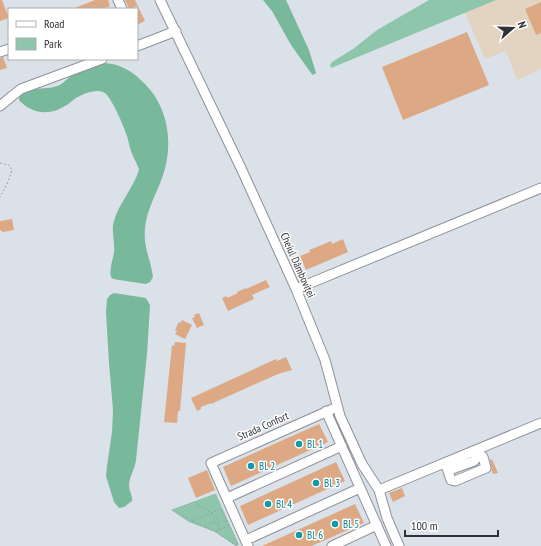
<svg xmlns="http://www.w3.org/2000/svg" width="541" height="546" viewBox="0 0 541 546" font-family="'PT Sans Narrow',sans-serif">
  <rect width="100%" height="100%" fill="#dbe1e9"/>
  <path fill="#e2d4c1" d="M495,0H541V69L517,80L506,51L485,59L465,13Z"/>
  <path fill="#8dc6ab" d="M429,0H496L331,68L330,65L332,62L353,49L377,30Z
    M214,494H216L239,545L236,546L215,532L189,522L171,510Z"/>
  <path fill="#78b89b" d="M263,0H286L309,50L316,73L313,75L311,73L291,45L272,11Z
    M100,63C118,62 133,71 145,84C169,108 174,146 162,178C156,195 146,211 145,229C143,247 151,260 153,277L150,282L146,284L113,279L111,277C109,269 113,260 114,252C115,242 111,230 114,221C119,203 134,187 139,170C138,165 135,161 133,156C130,150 129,143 127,136C122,122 115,106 107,95C101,86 82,94 76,98C71,101 68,105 63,107C49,116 30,113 19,100C19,86 43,90 54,87C64,85 68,76 77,72C84,68 92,66 100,63Z
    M114,293L146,298L150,305L147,354L136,460C135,469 129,477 129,486C129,491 133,496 132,501L124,507L119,508L114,502L106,476L107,466L112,432L113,410L109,363L106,312L107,299L110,295Z"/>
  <path fill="#dca984" d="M0,0H2L9,18L0,21Z
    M95,0H108L110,6L101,9H72Z
    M125,0H135L145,21L137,25V6L129,9Z
    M541,2V33L536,35L525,9Z
    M467,32L489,85L403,120L382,67Z
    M3,57L7,68L0,70V58Z
    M12,219L14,230L3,232L0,230V221Z
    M343,239L348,252L306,270L300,256L310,252L309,250L317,247L331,241L332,244Z
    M266,280L270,287L252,295L254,299L228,311L222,298L227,296V298L238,293L237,292L246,288V289Z
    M199,313L204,325L197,328L192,318L195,317L194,315Z
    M182,320L192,325L185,339L175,334L177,331L175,330L179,322L181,323Z
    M175,342L186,343L180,411H178L177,423L164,422L172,345L174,346Z
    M286,357L292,370L278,374L211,404V403L201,407V409L197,411L191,398L276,359L277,361Z
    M319,424L328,442L231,486L223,467Z
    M492,459L498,473L493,474L490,460Z
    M336,462L345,481L248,525L240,506Z
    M207,470L215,490L196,498L188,478Z
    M402,488L405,496L393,502L389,493Z
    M355,504L364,523L316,544L312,546H262Z"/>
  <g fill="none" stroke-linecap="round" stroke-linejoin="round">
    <defs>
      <path id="minor" d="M118,0L122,9
        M160,0L241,168L296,289L325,360L340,416L362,464L379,490L387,518L399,546
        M137,46L176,31
        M0,52L9,49
        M0,106L12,96L21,89L102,59
        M296,289L541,188
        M326,411L386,546
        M444,464L448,469H452L474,461L478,456L479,449
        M447,468L451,480L455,481L486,468L483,457L479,453
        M379,490L541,423
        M227,498L342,446
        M246,540L360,488
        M248,546L211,463L337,407
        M332,546L377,525"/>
    </defs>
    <use href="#minor" stroke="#8d9299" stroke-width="11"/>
    <path stroke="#9ca1a7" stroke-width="1" stroke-dasharray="2 2" stroke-linecap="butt" d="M0,163L9,165L12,170L7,184L0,197
      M213.5 521a2.5 2.5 0 1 1 5 0a2.5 2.5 0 1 1-5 0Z
      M192,521L221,509L238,544L235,545L216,532L192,521L173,510L194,502L212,513L215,518
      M218,524L220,530
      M205,526L214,522
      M216,531L228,526"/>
    <use href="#minor" stroke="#fff" stroke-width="9"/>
  </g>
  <g fill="#0f9aa8" stroke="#fff" stroke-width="1.5">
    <circle cx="299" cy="444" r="4"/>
    <circle cx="251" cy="466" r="4"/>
    <circle cx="316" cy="483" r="4"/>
    <circle cx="268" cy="504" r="4"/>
    <circle cx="335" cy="524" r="4"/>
    <circle cx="299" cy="535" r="4"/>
  </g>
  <g text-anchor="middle" stroke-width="3" stroke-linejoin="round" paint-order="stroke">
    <g font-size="11" fill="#303235" stroke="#fff">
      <text transform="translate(298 265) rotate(66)" y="4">Cheiul Dâmboviței</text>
      <text transform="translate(263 426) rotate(-24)" y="4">Strada Confort</text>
    </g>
    <g font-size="11" fill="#0d838f" stroke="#fff" text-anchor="start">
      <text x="307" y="448">Bl. 1</text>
      <text x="259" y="470">Bl. 2</text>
      <text x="324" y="487">Bl. 3</text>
      <text x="276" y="508">Bl. 4</text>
      <text x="343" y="528">Bl. 5</text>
      <text x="307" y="539">Bl. 6</text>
    </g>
  </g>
  <rect x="8" y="8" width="130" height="52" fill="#ffffff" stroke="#acadae"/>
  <rect x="16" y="21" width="20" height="6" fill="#ffffff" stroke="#acadae"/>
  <text x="44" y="28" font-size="12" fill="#303235">Road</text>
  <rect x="16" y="38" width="20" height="12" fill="#8dc6ab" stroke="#acadae"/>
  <text x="44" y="48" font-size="12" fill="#303235">Park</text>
  <g transform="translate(513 28) rotate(70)" stroke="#ffffff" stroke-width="3" paint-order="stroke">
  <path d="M0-3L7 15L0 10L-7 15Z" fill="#303235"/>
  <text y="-6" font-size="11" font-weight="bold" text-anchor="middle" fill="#303235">N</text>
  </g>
  <path d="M405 530v6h93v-6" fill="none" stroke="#303235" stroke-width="2"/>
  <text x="411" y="530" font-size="12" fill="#303235" stroke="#ffffff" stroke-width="3" paint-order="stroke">100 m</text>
</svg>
